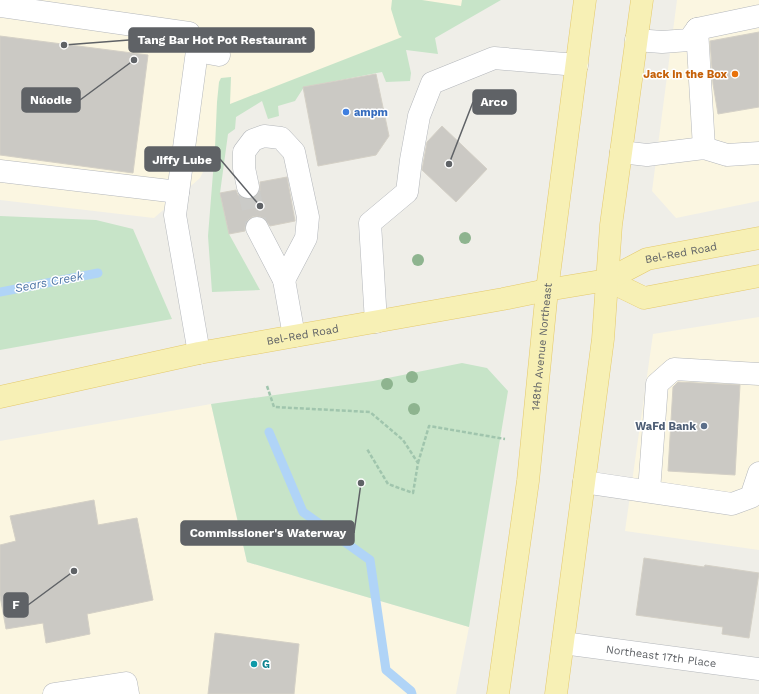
<svg xmlns="http://www.w3.org/2000/svg" width="759" height="694" viewBox="0 0 759 694" font-family="'Work Sans',sans-serif">
  <rect width="100%" height="100%" fill="#efeee8"/>
  <path fill="#fbf6e1" d="M0,0H498L234,110L200,178L154,218L0,200Z
    M677,0H759V201L676,218L652,191Z
    M759,317V550L625,531L653,334Z
    M211,404L247,562L469,627L456,694H0V441Z"/>
  <path fill="#c7e4c8" d="M392,0H422L461,6L462,0H501L435,38L438,54L406,50L411,73L410,81L386,82L382,72L304,87L295,101L278,106L279,116L268,119L262,101L236,117L235,129L228,134L220,193L229,234L260,290L212,292L208,236L215,148L217,102L219,82L221,78L231,77L230,104L402,37L399,35L391,9Z
    M0,216L96,220L133,229L172,319L0,350Z
    M462,363L487,368L508,391L469,627L247,562L211,404L373,381Z"/>
  <g fill="none" stroke-linecap="round" stroke-linejoin="round">
    <path stroke="#b0d4f7" stroke-width="9" d="M0,292L98,273
      M269,432L303,512L370,560L386,670L411,691L412,694"/>
  </g>
  <path fill="#cbc9c4" stroke="#d4d0c6" d="M759,32V107L718,114L713,84L710,41Z
    M0,36L148,55L133,173L0,155Z
    M376,74L389,136L376,155L318,166L303,87Z
    M442,126L487,169L456,202L422,170L427,142Z
    M287,177L295,221L270,226L264,218L257,216L252,217L247,221L245,227V231L229,234L220,193L236,190L238,195L244,199H251L256,197L260,191V182Z
    M678,382L740,385L735,475L668,471L673,387Z
    M94,500L98,525L137,518L153,600L87,614L90,634L46,643L43,623L6,629L0,596V545L16,541L10,516Z
    M644,558L704,567L705,565L759,573L749,638L722,634L723,627L636,615Z
    M215,633L299,644L294,694H208Z"/>
  <g fill="none" stroke-linecap="round" stroke-linejoin="round">
    <path stroke="#cbcbc8" stroke-width="22" stroke-dasharray="22 11" stroke-linecap="butt" d="M248,187L257,228"/>
    <defs>
      <g id="minor">
        <path d="M0,6L189,33L197,51L219,55"/>
        <path d="M697,29L704,148"/>
        <path d="M636,40L662,42L689,40L697,29L759,16"/>
        <path d="M197,51L175,215L199,353"/>
        <path d="M621,152L647,155L704,148L727,155L759,153"/>
        <path d="M0,171L178,192"/>
        <path d="M248,187L244,168V152L253,140L264,136L281,138L294,152L308,217L306,238L284,280L257,228"/>
        <path d="M284,280L294,336"/>
        <path d="M376,322L370,223L407,192L411,160L419,116L432,83L494,58L577,65"/>
        <path d="M584,482L732,504L751,497L759,473"/>
        <path d="M649,491L657,384L674,369L759,374"/>
        <path id="s1" d="M563,643L759,669"/>
        <path d="M54,694L126,683L128,694"/>
      </g>
      <g id="major">
        <path d="M607,280L644,298L759,276"/>
        <path id="s2" d="M0,397L199,353L503,299L547,290L607,280L647,259L759,238"/>
        <path id="s3" d="M498,694L528,481L547,290L585,0"/>
        <path d="M556,694L603,339L611,225L642,0"/>
      </g>
    </defs>
    <use href="#minor" stroke="#b4b7bb" stroke-width="23"/>
    <use href="#major" stroke="#e4c96c" stroke-width="23"/>
    <path stroke="#a0c5ad" stroke-width="2.5" stroke-dasharray="4 2" stroke-linecap="butt" d="M267,386L274,407L370,412L403,440L418,463L413,493L388,484L367,449
      M418,463L429,426L505,439"/>
    <use href="#minor" stroke="#fff" stroke-width="22"/>
    <use href="#major" stroke="#f7f0b5" stroke-width="22"/>
  </g>
  <g fill="#8eb48f">
    <circle cx="465" cy="238" r="6"/>
    <circle cx="418" cy="260" r="6"/>
    <circle cx="412" cy="377" r="6"/>
    <circle cx="387" cy="384" r="6"/>
    <circle cx="414" cy="409" r="6"/>
  </g>
  <circle fill="#e8710a" stroke="#fff" stroke-width="1.5" cx="735" cy="74" r="4"/>
  <circle fill="#3f7fe0" stroke="#fff" stroke-width="1.5" cx="346" cy="112" r="4"/>
  <circle fill="#5c6f8a" stroke="#fff" stroke-width="1.5" cx="704" cy="426" r="4"/>
  <circle fill="#0f9aa8" stroke="#fff" stroke-width="1.5" cx="254" cy="664" r="4"/>
  <g text-anchor="middle" stroke-width="3" stroke-linejoin="round" paint-order="stroke">
    <g font-size="11" font-weight="bold" fill="#c56008" stroke="#fff" text-anchor="end">
      <text x="727" y="78">Jack in the Box</text>
    </g>
    <g font-size="11" font-weight="bold" fill="#366cbe" stroke="#fff" text-anchor="start">
      <text x="354" y="116">ampm</text>
    </g>
    <g font-size="11" fill="#5f6266" stroke="#fff">
      <text dy="4" stroke="none"><textPath href="#s2" startOffset="698">Bel-Red Road</textPath></text>
      <text dy="4" stroke="none"><textPath href="#s2" startOffset="309">Bel-Red Road</textPath></text>
      <text dy="4" stroke="none"><textPath href="#s3" startOffset="350">148th Avenue Northeast</textPath></text>
      <text dy="4" stroke="none"><textPath href="#s1" startOffset="99">Northeast 17th Place</textPath></text>
    </g>
    <g font-size="11" font-weight="bold" fill="#4e5e75" stroke="#fff" text-anchor="end">
      <text x="696" y="430">WaFd Bank</text>
    </g>
    <g font-size="11" font-weight="bold" fill="#0d838f" stroke="#fff" text-anchor="start">
      <text x="262" y="668">G</text>
    </g>
    <g font-size="12" font-style="italic" fill="#4d75a8" stroke="#fff">
      <text transform="translate(49 282) rotate(-11)" y="4">Sears Creek</text>
    </g>
  </g>
  <path fill="none" stroke="#5f6266" stroke-width="1.5" d="M64 45L129 40M134 60L80 100M449 164L473 102M260 206L220 159M361 483L354 533M74 571L28 605"/>
  <g fill="#5f6266" stroke="#fff" stroke-width="1.5">
    <circle cx="64" cy="45" r="4"/>
    <circle cx="134" cy="60" r="4"/>
    <circle cx="449" cy="164" r="4"/>
    <circle cx="260" cy="206" r="4"/>
    <circle cx="361" cy="483" r="4"/>
    <circle cx="74" cy="571" r="4"/>
  </g>
  <g fill="#5f6266" stroke="#5f6266" stroke-width="1.5">
    <rect x="129" y="28" width="185" height="24" rx="4"/>
    <rect x="22" y="88" width="58" height="24" rx="4"/>
    <rect x="473" y="90" width="43" height="24" rx="4"/>
    <rect x="145" y="147" width="75" height="24" rx="4"/>
    <rect x="181" y="521" width="173" height="24" rx="4"/>
    <rect x="4" y="593" width="24" height="24" rx="4"/>
  </g>
  <g font-size="12" text-anchor="middle" font-weight="bold" fill="#fff">
    <text x="222" y="44">Tang Bar Hot Pot Restaurant</text>
    <text x="51" y="104">Núodle</text>
    <text x="494" y="106">Arco</text>
    <text x="182" y="164">Jiffy Lube</text>
    <text x="268" y="537">Commissioner's Waterway</text>
    <text x="16" y="609">F</text>
  </g>
</svg>
